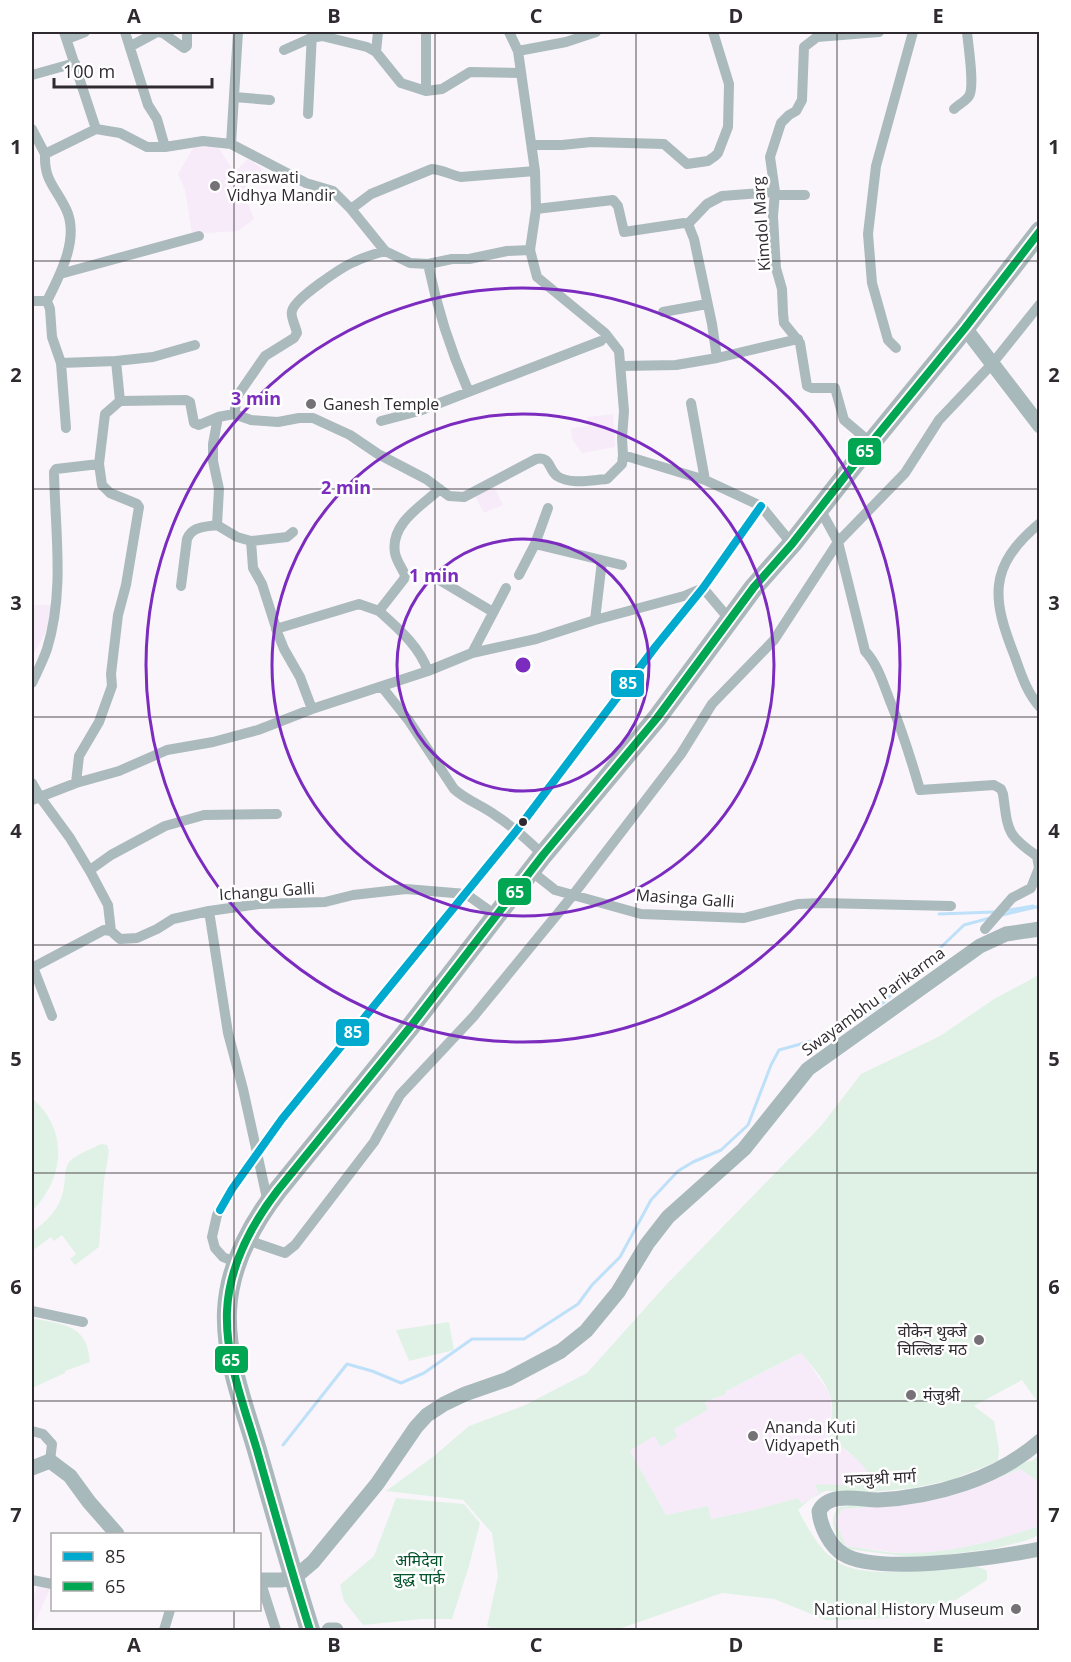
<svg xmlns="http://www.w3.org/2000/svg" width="1071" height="1662" viewBox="0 0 1071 1662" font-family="'Open Sans','Noto Sans Devanagari',sans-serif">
  <rect width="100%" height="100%" fill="#faf5fb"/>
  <path fill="#f7ebfa" d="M196,143L217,145L234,172L248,159L263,169L243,190L254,219L238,231L192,234L185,190L178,174Z
    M613,414L615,447L582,453L572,439L571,428L588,426L587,417Z
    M493,485L503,505L484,513L473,493Z
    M32,605H53L45,634L32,656Z
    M802,1353L830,1394L832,1412L828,1423L848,1453L857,1458L867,1469L872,1481L863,1485L839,1486L825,1484L816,1486L819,1493L802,1504L798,1498L750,1511L710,1519L708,1506L666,1515L630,1451L654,1436L661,1447L673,1429L708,1410L705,1403L726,1394V1391Z
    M1020,1469L1039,1482V1526L1003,1538L961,1548L927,1553H900L846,1546L835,1520L841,1509L895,1505L979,1486Z
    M38,1586L50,1589L32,1629V1595H34Z"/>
  <path fill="#e0f2e6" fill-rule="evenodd" d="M1039,975V1404L1022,1380L974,1406L994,1421L999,1449L998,1461L951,1480L913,1488L871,1492L825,1491L809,1500L798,1510C809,1530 820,1552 841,1564C864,1577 920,1571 947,1568C962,1566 974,1563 987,1571V1580L956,1600L891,1618L826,1620L774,1599L722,1593L616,1630H495L487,1626L498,1576L492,1533L463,1500L386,1491L434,1456L469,1426L523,1406L587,1373L665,1286L821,1126L861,1074L940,1036L994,999ZM801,1353C814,1369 835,1390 832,1412C832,1419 828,1427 827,1435C844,1450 864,1460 872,1481C854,1489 834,1482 815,1485L819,1493L802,1504L798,1498L750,1511L711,1519L708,1506L666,1515L630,1451L654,1436L661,1447L677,1437L674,1429L708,1410L705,1402L726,1394V1391Z
    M32,1098C69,1130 65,1178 32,1211Z
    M101,1144L107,1145L109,1151L104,1181L99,1247L75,1265L70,1259L76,1254L62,1235L54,1241L51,1237L32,1251V1232C46,1222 59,1209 63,1192C66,1182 63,1167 71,1160C79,1153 92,1149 101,1144Z
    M32,1318C63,1325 87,1323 90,1362L65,1371V1373L32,1388Z
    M449,1322L454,1350L409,1361L396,1330Z
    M1039,1455V1482L1020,1469L979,1486L895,1505L842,1509L835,1520L846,1546C865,1548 884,1553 902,1553C949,1554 995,1541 1039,1526V1535L1025,1541L992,1549L918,1558L847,1549C836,1537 826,1521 839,1507L901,1501L1023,1462L1032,1461Z
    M396,1498L464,1504L480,1523L469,1566L452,1619H422L363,1625L344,1601L340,1585L374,1556Z"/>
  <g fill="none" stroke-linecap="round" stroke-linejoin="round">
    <path stroke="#bee0f8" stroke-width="3" d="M1004,911L1033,906
      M939,914L994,912
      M1002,915L1040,906
      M283,1445L347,1364L372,1371L401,1383L424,1373L472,1339H524L578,1304L592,1285L620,1257L651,1200L678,1171L693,1162L721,1150L748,1125L771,1065L779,1050L815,1040L840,1030L861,1018L884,1002L964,925L990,918"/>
    <path stroke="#abbabd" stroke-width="10" d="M64,32L96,129
      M125,32L148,105L157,119L165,147
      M158,32L163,33L184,48L187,46V32
      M426,32V91
      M509,32L518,51L535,171L536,209L530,250L537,277L605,333L619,351L624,411L622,438L623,455L705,480L761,506L792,544
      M67,39L85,32
      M131,46L157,32
      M284,50L311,38L322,36L367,47L376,52L401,83L426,91L442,89L470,72L520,73
      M518,51L566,42L596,32
      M376,52L378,32
      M32,75L75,63
      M234,97L270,100
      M954,109C958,105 966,101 969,96C975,87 968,44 967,32
      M308,114L312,33
      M32,129L45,154L96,129L120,133L147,147H165L203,141L231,144L306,183L333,191L351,209L385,251L410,263L428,264L452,259H469L507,251L530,250
      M231,144L238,32
      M532,145H562L591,142L664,144L687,164L708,161L715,156L718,153L728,127L729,84L713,32
      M45,154C44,181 55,186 66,209C80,238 60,275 47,301L50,309L52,337L61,363L66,428
      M775,195H805
      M351,209L371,194L432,169C443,170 451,175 461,177L535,171
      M536,209L613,200L618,206L624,232L684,223L688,224L694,239L712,324L717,358
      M688,224L707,204L722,196L775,192
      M428,264C437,308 450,349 468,390
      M60,274L199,236
      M32,301H47
      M663,312L707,304
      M896,348L888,340L872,283L868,234L876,166L913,32
      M116,361L153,357L195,345
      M61,363L116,361L120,401
      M622,366L676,365L717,358L798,339
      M691,403L705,480
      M234,414L238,395L265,356L294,338L297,333C296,327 290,316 292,311C294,299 342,267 354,262C364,257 374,254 385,251
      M218,417L213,444V461L219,489L217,525L237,537L251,541L253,568L262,584L278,634L284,649L300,677L312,709
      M381,421L419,411L601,341
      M871,443L844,420L835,388H812L807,386L800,343L784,323L783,313L782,289L776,268L775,253L773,216L775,192L770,157L781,123L789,115L796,111L802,100L804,47L817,37L879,32
      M820,509L838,542L865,651C878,665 883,683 890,701C902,730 911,759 920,790L994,785L1001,789L1003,794C1008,830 1006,835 1037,856L1039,868L1031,888L1012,898L985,929
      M1040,523C987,567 992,599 1015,657C1021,674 1027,693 1040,707
      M251,541L287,537L293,532
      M535,544L622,565
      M519,575L535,544L548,508
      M436,578L493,612
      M181,586L187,539C192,526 205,527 217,525
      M595,620L602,561
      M276,629L359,604L379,611
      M472,653L506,588
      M428,671C419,646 399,629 379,611L404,579L405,575C402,568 396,560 395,553C390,524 421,506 440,489
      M32,683C37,672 43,661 47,649C65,591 55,531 54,472L56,469L99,464L105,414L120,401L186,400L190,402L194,423L199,425L218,417L234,414L251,420L278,422L299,418H313L350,435L378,454L426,479L449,496L464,497L536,459C551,456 548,469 557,476C570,485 592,480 607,479L622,464L623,455
      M382,687L409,721L454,789C466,800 481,805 495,815C512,826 528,840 543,855
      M32,783L40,797L70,838L91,873L108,905L111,931L120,939L137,938L157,929L173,919L209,911
      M76,783L79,756L99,722L112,686L111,674L118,615L126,585L139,507L137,504L110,493L102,485L99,464
      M32,800L76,783L119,771L167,750L213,742L258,730L312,709L428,671L472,653L536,639L595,620L684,596L703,588L730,620
      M90,870L111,855L165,826L204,815L277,814
      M531,871L555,890L641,914L744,918L798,904L822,903L951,906
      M33,967L52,1016
      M32,968L104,930L111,931
      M268,1203L243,1089L228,1033L209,911L259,904L325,902L353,895L406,889L466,894L497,916
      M247,1240L285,1253L295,1245L374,1142L400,1095L474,1016L573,895L681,754L712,704L774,640L838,542L905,473L939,420L992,364L1040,304
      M237,1263L223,1257L215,1248L212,1237L217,1215L232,1189L282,1119L517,830L656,646L703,588L761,506
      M32,1311L83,1322
      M32,1431L43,1434L52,1444L50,1461
      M32,1580L52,1584
      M260,1580L276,1630
      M164,1630L170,1610"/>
    <path stroke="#a8b9bb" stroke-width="15" d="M965,328L1040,426
      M1040,1441C997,1479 935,1497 878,1500C860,1500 829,1491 819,1511C820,1526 830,1546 843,1554C877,1576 999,1557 1040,1549
      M32,1468L50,1461L70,1476L89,1502L117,1534
      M260,1580H281L294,1578L313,1562L377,1484L416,1427L427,1415L444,1404L465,1394L508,1379L561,1351L586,1331L618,1292L647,1244L668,1217L744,1149L808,1069L980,946L1006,934L1040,929
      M329,1630H336"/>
    <path stroke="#aab8bb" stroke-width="20" d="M310,1630C291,1570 274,1510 257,1450C244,1406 225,1358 227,1311C229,1267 251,1225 278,1190L411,1026L543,855L657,718L754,587L792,544L871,443L965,328L1040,231"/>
    <defs>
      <path id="bus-1" d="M220,1210L232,1189L282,1119L517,830L656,646L703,588L761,506"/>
      <path id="bus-2" d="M310,1630C291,1570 274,1510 257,1450C244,1406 225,1358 227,1311C229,1267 251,1225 278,1190L411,1026L543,855L657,718L754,587L792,544L871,443L965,328L1040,231"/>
    </defs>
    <use href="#bus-1" stroke="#fff" stroke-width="12"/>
    <use href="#bus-2" stroke="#fff" stroke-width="12"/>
    <use href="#bus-1" stroke="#00a9ce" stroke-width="8"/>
    <use href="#bus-2" stroke="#00a651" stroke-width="8"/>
  </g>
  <path fill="none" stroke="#2f2a30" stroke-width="1.5" stroke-opacity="0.55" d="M234,32V1534M435,32V1630M636,32V1630M837,32V1630M32,261H1040M32,489H1040M32,717H1040M32,945H1040M32,1173H1040M32,1401H1040M234,1610V1630"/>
  <g fill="none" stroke="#7b2cbf" stroke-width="3">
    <circle cx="523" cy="665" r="126"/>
    <circle cx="523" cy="665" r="251"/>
    <circle cx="523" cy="665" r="377"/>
  </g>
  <g fill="#767177" stroke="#fff" stroke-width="2">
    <circle cx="215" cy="186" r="6"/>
    <circle cx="311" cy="404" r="6"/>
    <circle cx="979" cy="1340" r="6"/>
    <circle cx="911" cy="1395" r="6"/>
    <circle cx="753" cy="1436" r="6"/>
    <circle cx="1016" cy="1609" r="6"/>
  </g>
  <circle fill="#2f2a30" stroke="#fff" stroke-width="2" cx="523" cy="822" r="5"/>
  <g text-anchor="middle" stroke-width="5" stroke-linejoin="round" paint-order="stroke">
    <g font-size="16" fill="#2f2a30" stroke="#fff" text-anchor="start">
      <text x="227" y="183">Saraswati<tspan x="227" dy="18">Vidhya Mandir</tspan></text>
      <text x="323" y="410">Ganesh Temple</text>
      <text x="967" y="1337" text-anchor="end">वोकेन थुक्जे<tspan x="967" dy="18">चिल्लिङ मठ</tspan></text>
      <text x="923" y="1401">मंजुश्री</text>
      <text x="765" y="1433">Ananda Kuti<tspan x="765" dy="18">Vidyapeth</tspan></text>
      <text x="1004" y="1615" text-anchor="end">National History Museum</text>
    </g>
    <g font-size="16" fill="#2f2a30" stroke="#fff">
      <text transform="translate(761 224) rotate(-94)" y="6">Kimdol Marg</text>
      <text transform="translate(267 891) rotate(-4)" y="6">Ichangu Galli</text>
      <text transform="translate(685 898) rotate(4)" y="6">Masinga Galli</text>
      <text transform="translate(873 1001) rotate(-36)" y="6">Swayambhu Parikarma</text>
      <text transform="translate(880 1478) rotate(-3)" y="6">मञ्जुश्री मार्ग</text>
    </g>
    <g font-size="16" fill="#00522a" stroke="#fff">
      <text x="419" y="1566">अमिदेवा<tspan x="419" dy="18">बुद्ध पार्क</tspan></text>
    </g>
  </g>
  <circle cx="523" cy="665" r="9" fill="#7b2cbf" stroke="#fff" stroke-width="3"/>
  <g font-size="18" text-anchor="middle" font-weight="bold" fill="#7b2cbf" stroke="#fff" stroke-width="5" stroke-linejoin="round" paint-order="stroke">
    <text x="256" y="405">3 min</text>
    <text x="346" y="494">2 min</text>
    <text x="434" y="582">1 min</text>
  </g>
  <g stroke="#fff" stroke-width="2">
    <rect x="847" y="437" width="35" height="29" rx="6" fill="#00a651"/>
    <rect x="610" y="669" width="35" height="29" rx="6" fill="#00a9ce"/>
    <rect x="497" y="877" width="35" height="29" rx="6" fill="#00a651"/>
    <rect x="335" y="1018" width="35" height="29" rx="6" fill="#00a9ce"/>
    <rect x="214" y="1345" width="35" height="29" rx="6" fill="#00a651"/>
  </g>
  <g font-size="16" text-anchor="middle" font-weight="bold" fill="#fff">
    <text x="865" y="457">65</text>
    <text x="628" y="689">85</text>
    <text x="515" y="898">65</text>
    <text x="353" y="1038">85</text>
    <text x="231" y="1366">65</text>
  </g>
  <rect width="1071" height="1662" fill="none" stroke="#ffffff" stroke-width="66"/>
  <rect x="51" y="1533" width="210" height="78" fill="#ffffff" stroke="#acaaac" stroke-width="1.5"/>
  <rect x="63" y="1552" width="30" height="9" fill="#00a9ce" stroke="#acaaac" stroke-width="1.5"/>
  <text x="105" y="1563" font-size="18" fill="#2f2a30">85</text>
  <rect x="63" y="1582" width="30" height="9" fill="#00a651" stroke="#acaaac" stroke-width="1.5"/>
  <text x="105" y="1593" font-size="18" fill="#2f2a30">65</text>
  <path d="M54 78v9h158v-9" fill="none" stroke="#2f2a30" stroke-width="3"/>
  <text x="63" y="78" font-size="18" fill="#2f2a30" stroke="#ffffff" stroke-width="4.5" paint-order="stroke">100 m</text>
  <rect x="33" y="33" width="1005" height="1596" fill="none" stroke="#2f2a30" stroke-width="2"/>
  <g font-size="20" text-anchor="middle" font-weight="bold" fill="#2f2a30">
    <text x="134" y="23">A</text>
    <text x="334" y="23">B</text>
    <text x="536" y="23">C</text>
    <text x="736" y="23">D</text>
    <text x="938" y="23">E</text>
    <text x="16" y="154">1</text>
    <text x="1054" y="154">1</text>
    <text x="16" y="382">2</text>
    <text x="1054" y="382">2</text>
    <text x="16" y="610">3</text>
    <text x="1054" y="610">3</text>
    <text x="16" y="838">4</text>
    <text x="1054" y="838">4</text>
    <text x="16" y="1066">5</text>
    <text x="1054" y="1066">5</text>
    <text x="16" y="1294">6</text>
    <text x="1054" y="1294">6</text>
    <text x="16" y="1522">7</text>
    <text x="1054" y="1522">7</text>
    <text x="134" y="1652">A</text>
    <text x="334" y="1652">B</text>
    <text x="536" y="1652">C</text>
    <text x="736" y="1652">D</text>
    <text x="938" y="1652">E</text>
  </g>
</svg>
